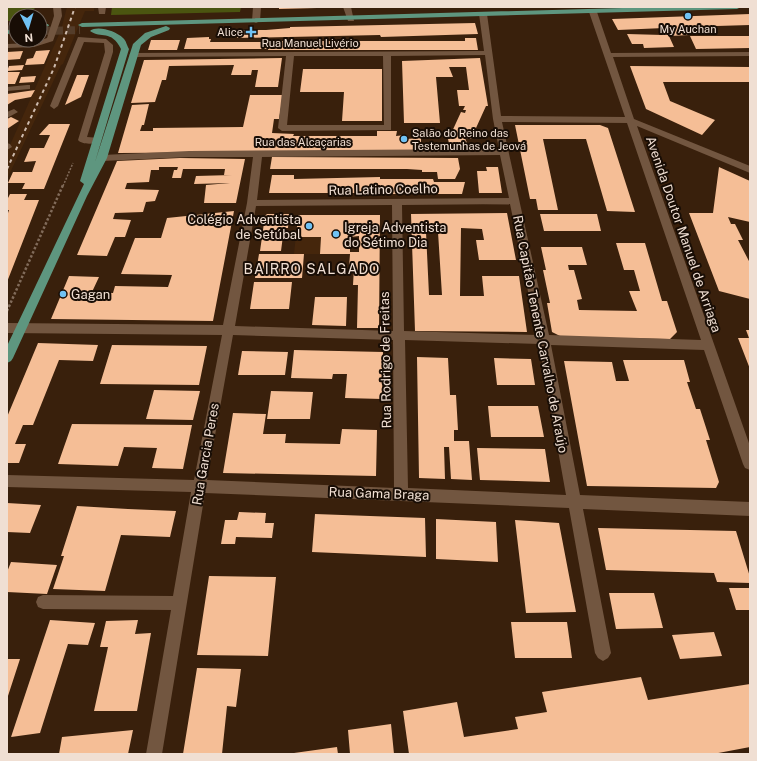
<svg xmlns="http://www.w3.org/2000/svg" width="757" height="761" font-family="'Public Sans',sans-serif">
<style>
.built{fill:#45260c}
.green{fill:#4b5510}
.building{fill:#f5be96;fill-rule:evenodd}
.lines{fill:none;stroke-linecap:round;stroke-linejoin:round}
.major-tunnel{stroke:#543d2a;stroke-width:8;stroke-dasharray:8 4;stroke-linecap:butt}
.path-far1{stroke:#816b5a;stroke-width:1.5;stroke-dasharray:2 1.5;stroke-linecap:butt}
.path{stroke:#816b5a;stroke-width:2.5;stroke-dasharray:2.5 2;stroke-linecap:butt}
.minor{fill:#725640;fill-rule:evenodd}
.major{fill:#5e967f;fill-rule:evenodd}
.rail{stroke:#cebbae;stroke-width:2;stroke-dasharray:3.5 3.5;stroke-linecap:butt}
.poi-dot{fill:#70c2f4;stroke:#180d05;stroke-width:1.5}
.labels{text-anchor:middle;stroke-width:4;stroke-linejoin:round;paint-order:stroke}
.far-poi-label{font-size:11px;fill:#f0dfd3;stroke:#180d05}
.far-street-label{font-size:11px;fill:#f0dfd3;stroke:#180d05}
.street-label{font-size:13px;fill:#f0dfd3;stroke:#180d05}
.poi-label{font-size:13px;fill:#f0dfd3;stroke:#180d05;text-anchor:start}
.neighbourhood-label{font-size:14px;letter-spacing:1px;fill:#f0dfd3;stroke:#180d05}
</style>
<rect width="100%" height="100%" fill="#39200c"/>
<path class="built" d="M67,7H94V11H85L63,64L61,65L7,179V152L61,30Z
M298,215H322L320,254H294Z"/>
<path class="green" d="M7,7H35V8L27,16H16V21H7Z
M112,7H241L240,12L111,15Z"/>
<path class="building" d="M279,7H317V8L279,9Z
M750,14V25L683,27L689,35L669,36L674,47L644,48L643,44H632L627,34L663,35L662,31H666L664,28L618,30L612,19Z
M475,23L478,34L381,37L380,35L237,38L238,30H266L290,28V27Z
M690,36H750V48L696,49Z
M209,37V39H211L210,42H268L267,49H184L187,38Z
M465,38H476L478,50H268L270,41H465Z
M151,40H180L177,50H148Z
M50,50L44,64L25,65L27,59L33,58L36,51Z
M23,51L20,59L7,60V52Z
M282,58L278,87H255L258,70H252L251,75H231L234,65L169,66L166,80H162L155,102L131,103L144,60Z
M480,58L488,106H486L471,139L465,138L467,143L463,144L465,150L451,152L448,139L453,138V136H450L461,112L465,113L466,110H463L465,106H459L457,90H469L466,67H449L453,77H436L440,123H404L402,61Z
M24,65L22,70L7,71L9,66Z
M630,66L750,67V82H663L670,101L715,120L702,135L646,109Z
M303,69H382V121H342L344,92H300Z
M7,72H20L15,84H7Z
M77,75H89L81,97L65,105Z
M36,76L34,82L19,83L21,77Z
M35,90L31,97L15,100L7,105V94Z
M250,95H283L279,119H274L272,133L294,134L293,136H377V131H397L396,136L406,135V139L421,138V151L118,153L132,105L149,104L144,125H142L140,131H153V128L243,127Z
M11,117L19,121L7,129V119Z
M49,124H70L44,189H22L25,183H8L13,172H32L36,161L24,162L30,148H44L50,135H39Z
M515,125H600L608,128L635,212L607,211L586,139H543L558,210H538L536,199H530Z
M272,157L458,158L460,169L455,179H438L437,172H422V170L407,169H270Z
M180,158L245,159L236,203H204L206,185L230,183L194,184L196,176L232,175H224L225,169H183L181,178H172L174,170H177L178,167H159V170H151L149,182L127,183L125,189L159,190L155,201L146,202L143,212L115,213L113,219L131,220L125,237H115L107,256L77,255L117,161Z
M486,167H498L502,193H479L477,171H487Z
M719,167L750,181V222L728,217L731,224H735L743,240H738L750,263V299L719,291L689,213H713Z
M272,175H294V179L380,177V179H433L434,182H465L462,194H380V185H371V193H269Z
M10,194H27L24,200H39L7,282V216L9,210H7V200Z
M234,211L213,321L51,319L69,276L99,277L92,292L113,293L115,286L168,287L172,275L121,274L135,238H161L167,218Z
M507,213L516,260H479L476,240H484L482,229L461,228L460,296H484L482,276H519L527,332L415,331L411,214ZM426,232H438L442,295H429Z
M267,214H289L288,228H284L281,251H260L265,216Z
M540,214H597L601,231H544Z
M298,215H380L379,328H357L358,285H353L354,268H349L350,254H320L321,237H296ZM359,236V252H350V237Z
M616,243H645L662,301H667L677,332L670,339L562,337L552,332L547,303H550L543,270H546L541,247H582L587,265H568L569,270H574L582,299L577,300L579,310L637,311L629,291H640L634,270H624Z
M259,254H304L302,278H255Z
M254,282H292L289,309H250Z
M315,297H347L346,326L312,325Z
M746,330H750V369L738,338H749Z
M38,343L98,345L93,361L59,360L33,425H23L15,444H26L19,463H7V417Z
M112,345L207,346L199,385L100,384Z
M294,350L383,352L382,399L345,398L347,374H333L332,379L291,378Z
M242,351L288,352L285,375H238Z
M417,357L448,358L450,395H456L458,430H454V441H469L472,480L451,479L449,447H444L445,479L419,478Z
M494,358L531,359L535,385H497Z
M623,360H684L690,382H687L696,409H700L710,440H706L719,482L716,488L587,486L564,361L612,362L616,381H629Z
M154,390L200,391L193,420L146,419Z
M271,391L313,392L310,419H267Z
M488,406H538L544,437H491Z
M233,413L266,414L263,434H286L285,443L340,444L342,429L377,430L376,476L223,473Z
M72,424L192,425L183,469L152,468L157,448L124,447L118,466L58,464Z
M477,448L545,449L550,482L480,480Z
M7,503L41,505L30,533L7,532Z
M77,506L128,509L176,511L170,537L121,535L105,591L53,589L64,556H61Z
M239,512L266,513L265,523H274L272,538L236,537L235,544H221L225,520H237Z
M315,514L425,518L426,557L312,552Z
M436,519L496,522L498,562L436,559Z
M515,520L559,523L576,612L526,613Z
M598,528L736,531L750,577V583L717,582L714,573L606,570Z
M11,562L57,565L47,594L7,592V572Z
M209,576L276,577L268,656L197,655Z
M729,588H750V610H736Z
M609,593H654L663,628L616,629Z
M50,620L95,623L88,645L68,644L40,733L11,737Z
M138,620L135,634L151,633L137,711H94L108,647H100L106,621Z
M511,622H567L572,658H515Z
M714,632L722,656L680,659L672,635Z
M7,659H20L7,699Z
M197,668L241,669L236,707L227,706L222,754H183Z
M641,677L648,700L750,684V747L713,754H409L403,711L457,702L464,737L518,729L515,717L547,712L542,692Z
M391,724L394,754H350L348,730Z
M133,730L128,754H59L62,737Z
M337,747L338,754H295L294,753Z"/>
<g class="lines">
<path class="major-tunnel" d="M43,31L80,30"/>
<path class="path-far1" d="M63,186L73,163"/>
<path class="path" d="M7,311L63,185"/>
<path class="minor" d="M53,7H61L62,16L53,41L34,47L7,48V44L33,43L47,38L54,16Z
M98,7H106L105,14H99Z
M253,7H261L260,21L256,23L252,21Z
M343,7H351L354,21H348Z
M590,10L597,12L611,53L750,52V56L613,57L634,119L750,166V173L637,126L750,446V470L745,468L743,464L704,350L551,345L580,495L750,502V516L583,509L611,653L608,658L603,661L598,658L595,653L569,508L205,493L162,754H146L171,610L43,609L38,607L36,602L38,597L43,595L173,596L191,492L7,487V475L194,480L222,335L7,333V323L223,325L247,203L253,157H189L102,161L97,158L102,155L189,151L499,149L493,119L485,55L391,56V130L282,131L278,128L286,56L133,57L129,55L133,53L484,51L479,14L483,12L487,14L501,116L625,117L589,12ZM294,56H383L384,125H287ZM502,122L627,123L701,340L549,335ZM500,155L509,198L257,200L262,157ZM510,204L537,335L404,331L402,205ZM392,205L393,331L235,326L256,206ZM233,335L393,340L394,488L207,480ZM405,340L539,344L566,495L408,488Z
M78,37L106,39L113,45V52L87,137L100,138V142C94,144 82,145 78,140L105,52L104,43L84,42L58,106L54,109L50,106Z
M27,85H30V89L7,91V87Z
M14,109L18,112L7,118V112Z
M7,143L10,144L12,147L7,150Z"/>
<path class="major" d="M658,7H741L737,9L82,27L78,25L82,23Z
M40,24H48L49,26L40,28Z
M166,26L170,28L169,30L151,37L141,45L107,158L87,196L13,358L11,361L7,363V346L84,184L80,181L121,49C111,29 101,39 90,31C97,25 116,31 123,38C126,40 127,46 129,49L95,162L133,44L145,33Z
M16,29V33L7,34V30Z"/>
<path class="rail" d="M7,169L54,68L75,7"/>
</g>
<g class="poi-dot">
<circle cx="688" cy="16" r="4"/>
<path d="M249 26h4v4h4v4h-4v4h-4v-4h-4v-4h4z"/>
<circle cx="404" cy="139" r="4"/>
<circle cx="309" cy="226" r="4"/>
<circle cx="336" cy="234" r="4"/>
<circle cx="63" cy="294" r="4"/>
</g>
<g class="labels">
<g class="far-poi-label">
<text x="688" y="33">My Auchan</text>
<text x="243" y="36" text-anchor="end">Alice</text>
<text x="412" y="137" text-anchor="start">Salão do Reino das<tspan x="412" dy="13">Testemunhas de Jeová</tspan></text>
</g>
<g class="far-street-label">
<text x="310" y="47">Rua Manuel Livério</text>
<text x="303" y="146">Rua das Alcaçarias</text>
</g>
<g class="street-label">
<text transform="translate(383 189) rotate(-1)" y="5">Rua Latino Coelho</text>
<text transform="translate(684 234) rotate(71)" y="5">Avenida Doutor Manuel de Arriaga</text>
<text transform="translate(541 334) rotate(79)" y="5">Rua Capitão Tenente Carvalho de Araújo</text>
<text transform="translate(385 360) rotate(-91)" y="5">Rua Rodrigo de Freitas</text>
<text transform="translate(205 454) rotate(-80)" y="5">Rua Garcia Peres</text>
<text transform="translate(379 493) rotate(2)" y="5">Rua Gama Braga</text>
</g>
<g class="poi-label">
<text x="301" y="224" text-anchor="end">Colégio Adventista<tspan x="301" dy="15">de Setúbal</tspan></text>
<text x="344" y="232">Igreja Adventista<tspan x="344" dy="15">do Sétimo Dia</tspan></text>
<text x="71" y="299">Gagan</text>
</g>
<g class="neighbourhood-label">
<text x="312" y="274">BAIRRO SALGADO</text>
</g>
</g>
<rect width="757" height="761" fill="none" stroke="#f0dfd3" stroke-width="16"/>
<g transform="translate(28 28) rotate(175)"><circle r="19" fill="#180d05" stroke="#6e6157"/>
<path d="M0-3L7 15L0 10L-7 15Z" fill="#70c2f4"/>
<text y="-6" font-size="11" font-weight="bold" text-anchor="middle" fill="#f0dfd3">N</text>
</g>
</svg>
